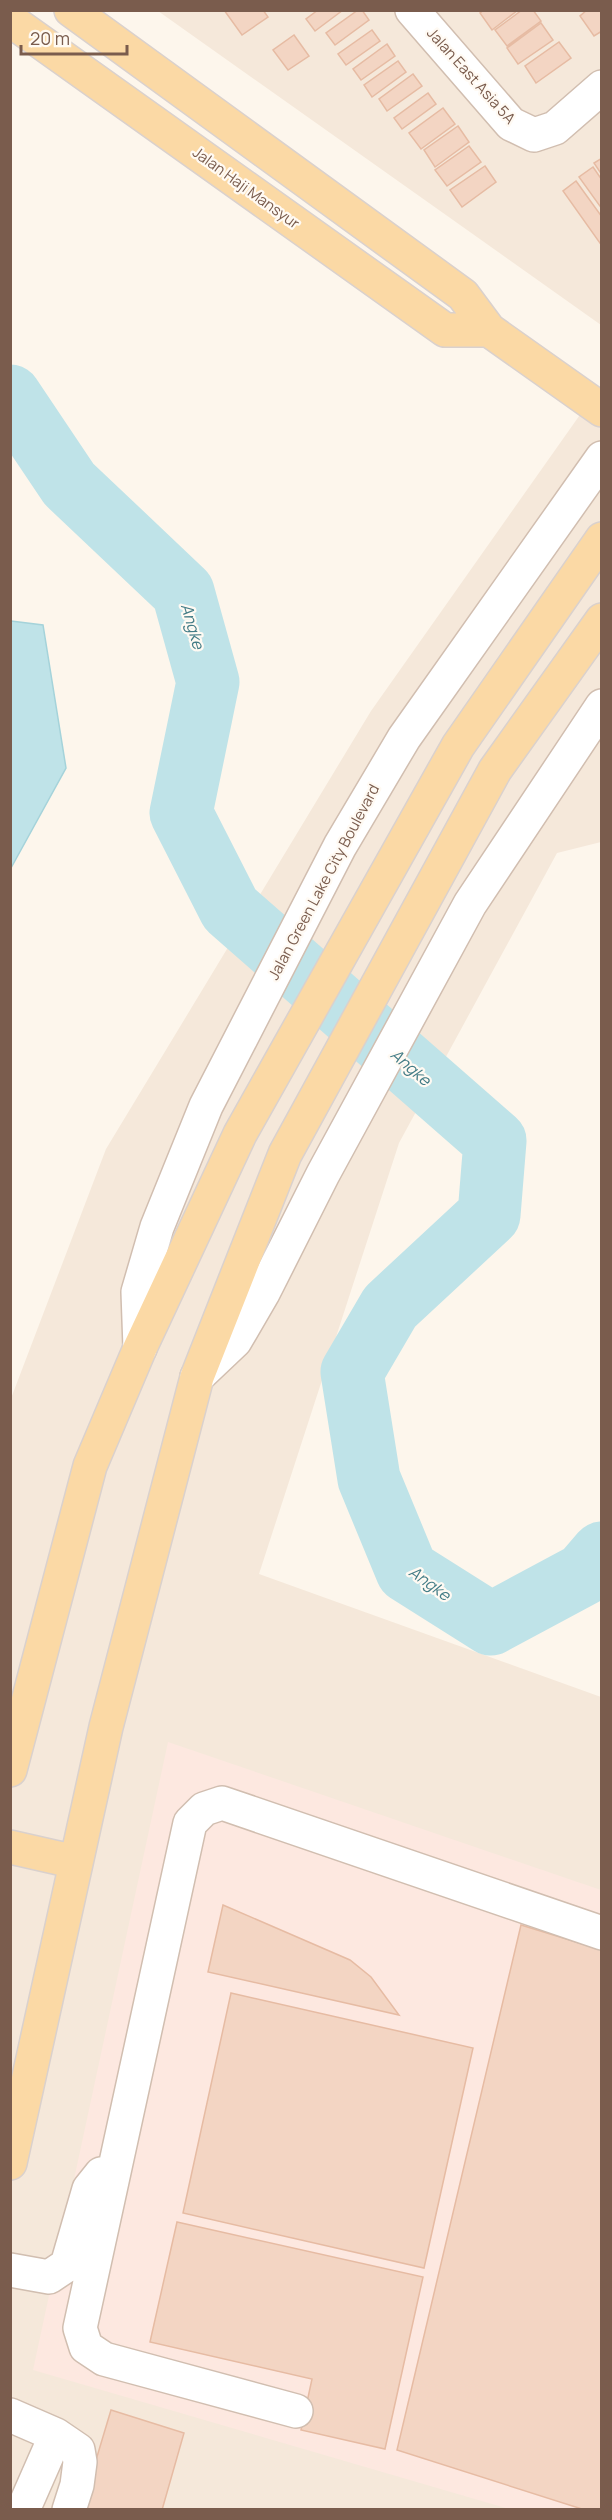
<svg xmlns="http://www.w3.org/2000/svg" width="612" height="2520" font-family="Manrope,sans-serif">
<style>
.residential{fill:#f5e8da}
.commercial{fill:#fde8e0}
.water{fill:#bfe3e8;stroke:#a5d3da;stroke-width:1.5}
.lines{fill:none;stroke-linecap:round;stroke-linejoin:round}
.river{stroke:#bfe3e8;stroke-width:63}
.building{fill:#f3d5c3;stroke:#e6bba3;stroke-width:1.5}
.minor-casing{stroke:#d1beb0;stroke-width:36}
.major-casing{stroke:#dad1cd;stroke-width:36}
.minor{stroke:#fff;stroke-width:33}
.major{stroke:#fbd9a5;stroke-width:33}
.labels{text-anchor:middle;stroke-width:4.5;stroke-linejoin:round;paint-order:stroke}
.street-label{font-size:15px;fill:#7a5c4d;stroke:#fffaf3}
.water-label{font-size:16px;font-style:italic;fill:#437c86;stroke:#fffaf3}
</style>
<rect width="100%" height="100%" fill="#fdf6ec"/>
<path class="residential" d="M158,11H601V325L477,237Z
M601,385V842L557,853L399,1143L259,1574L601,1697V2509H11L10,1401L106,1149L371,711Z"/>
<path class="commercial" d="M168,1742L601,1890V2509H509L33,2370Z"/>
<path class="water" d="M11,621L43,625L66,768L11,868Z"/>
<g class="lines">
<path class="river" d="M10,396L69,484L183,592L208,682L181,813L230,909L495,1141L489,1215L390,1307L352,1372L369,1479L407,1571L491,1624L584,1574L602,1553"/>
</g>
<path class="building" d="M224,10H263L268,17L242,35Z
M318,10H343L315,31L306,19Z
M358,10H362L369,20L335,45L326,33Z
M484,10H518L492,30L480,13Z
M522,10H533L541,21L507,46L495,30Z
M587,10H602V31L594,36L580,16Z
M541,23L553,40L518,64L507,48Z
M372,30L380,41L346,65L338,54Z
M294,35L309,56L288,70L273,50Z
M559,42L571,58L536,83L525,66Z
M387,44L395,56L361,80L353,69Z
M398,61L406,72L372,97L364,85Z
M413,74L422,86L387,111L379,99Z
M428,93L436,104L402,129L394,118Z
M443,108L455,124L421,149L409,133Z
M458,126L469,142L435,167L424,150Z
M469,146L481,162L447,186L435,170Z
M602,158V175L594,163Z
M485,166L496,182L462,207L450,190Z
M593,167L602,180V209L579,177Z
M576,181L602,217V246L563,191Z
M223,1905L350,1960L371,1977L399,2015L208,1972Z
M521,1925L602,1950V2510H585L397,2450Z
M231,1993L473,2048L424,2268L183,2213Z
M177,2222L423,2277L385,2449L301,2430L312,2379L150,2342Z
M111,2410L184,2433L162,2510H81Z"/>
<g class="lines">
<g class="minor-casing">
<path id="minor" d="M412,10L511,124L534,135L555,128L602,87
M140,1348L138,1292L157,1227L206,1106L340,846L404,738L602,458
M197,1377L235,1341L263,1293L323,1174L470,904L602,706
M10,2270L49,2277L67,2265L89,2189L101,2174
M296,2411L104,2359L86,2347L80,2328L190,1823L204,1809L222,1803L602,1933
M10,2415L56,2435L23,2510
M56,2435L78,2450L80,2462L77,2485L69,2510"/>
</g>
<g class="major-casing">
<path id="major" d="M71,10L463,295L489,330L602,410
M10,20L445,330H489
M10,1770L90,1466L140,1348L240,1134L458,746L602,539
M10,1847L76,1862
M10,2163L106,1727L197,1377L285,1154L495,770L602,620"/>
</g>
<use href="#minor" class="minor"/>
<use href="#major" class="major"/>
</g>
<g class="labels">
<g class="street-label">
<text transform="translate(471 76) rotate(48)" y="5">Jalan East Asia 5A</text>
<text transform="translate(246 188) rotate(36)" y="5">Jalan Haji Mansyur</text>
<text transform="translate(324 882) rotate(-62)" y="5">Jalan Green Lake City Boulevard</text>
</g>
<g class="water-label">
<text transform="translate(193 626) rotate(74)" y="6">Angke</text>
<text transform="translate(411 1067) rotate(41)" y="6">Angke</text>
<text transform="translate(430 1583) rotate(36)" y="6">Angke</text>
</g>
</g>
<rect width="612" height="2520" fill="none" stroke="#7a5c4d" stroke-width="24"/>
<path d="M21 45v9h106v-9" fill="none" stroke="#7a5c4d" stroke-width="3"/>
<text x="30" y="45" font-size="18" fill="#7a5c4d" stroke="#fffaf3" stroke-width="4.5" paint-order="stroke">20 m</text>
</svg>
